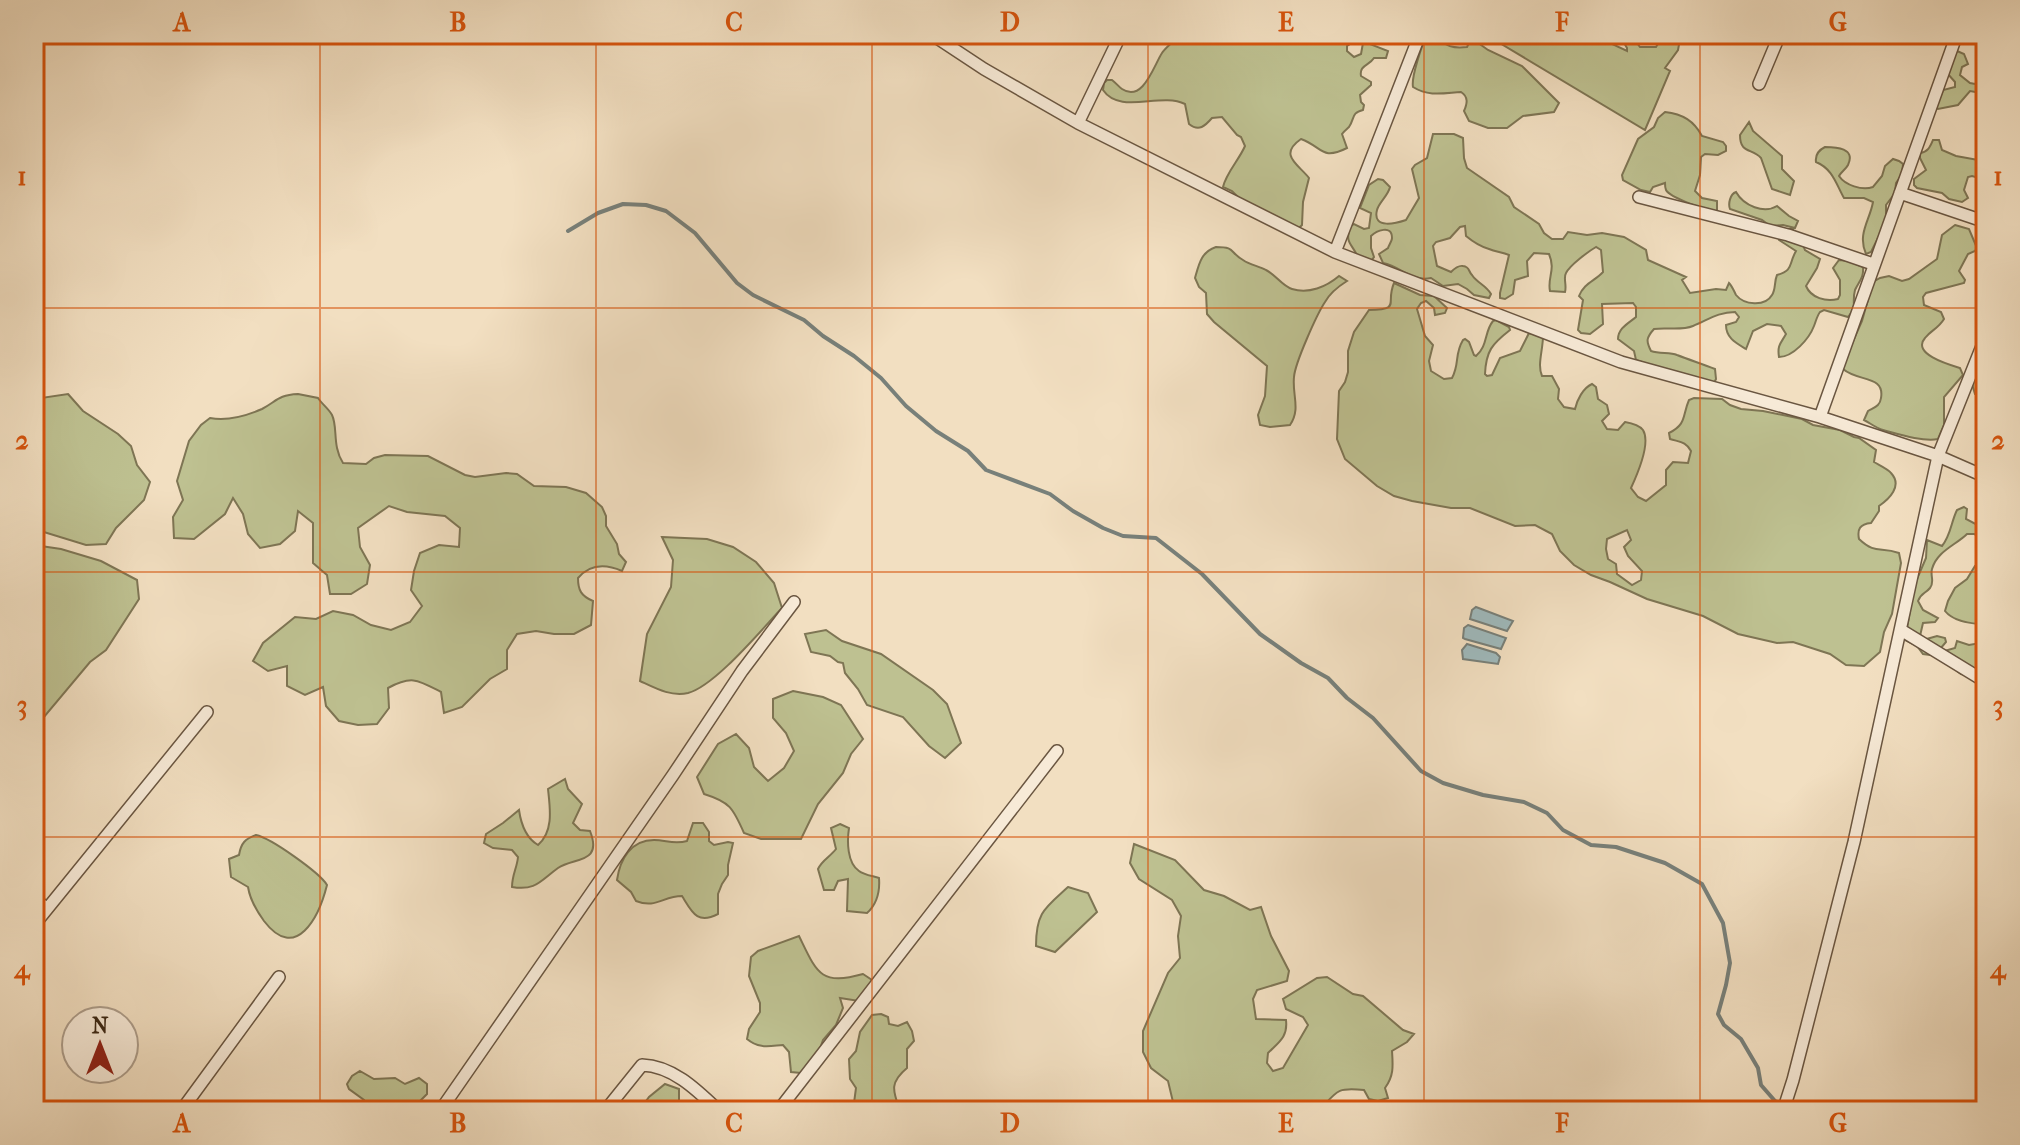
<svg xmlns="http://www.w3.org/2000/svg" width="2020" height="1145" font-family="'IM FELL French Canon',serif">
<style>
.green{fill:#bec191;stroke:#7e7554;stroke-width:2;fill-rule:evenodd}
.water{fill:#9fbabd;stroke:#78807a;stroke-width:2}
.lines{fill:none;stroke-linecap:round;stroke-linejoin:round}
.stream{stroke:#78807a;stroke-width:4}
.minor-casing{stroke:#6a5641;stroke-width:14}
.minor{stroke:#f7ead7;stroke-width:11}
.grid{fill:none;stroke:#d7540d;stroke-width:2;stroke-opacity:0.55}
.neatline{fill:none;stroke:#d7540d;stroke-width:3}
.grid-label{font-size:26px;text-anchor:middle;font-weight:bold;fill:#d7540d}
</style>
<rect width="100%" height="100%" fill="#f2dfc1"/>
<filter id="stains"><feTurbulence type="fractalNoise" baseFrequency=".0025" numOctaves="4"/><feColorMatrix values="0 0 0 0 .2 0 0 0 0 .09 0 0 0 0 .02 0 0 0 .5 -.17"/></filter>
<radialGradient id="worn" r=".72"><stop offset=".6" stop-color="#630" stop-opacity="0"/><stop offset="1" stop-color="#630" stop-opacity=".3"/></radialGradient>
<path class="green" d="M1179,34H1356L1353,42L1347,46V51L1354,57L1361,54L1363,43L1365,42L1388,51L1386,58H1374C1369,66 1359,65 1361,76L1371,82V85L1360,95L1361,102L1364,105L1363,110C1351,113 1355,118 1349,127C1347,129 1344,131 1342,134L1347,148C1321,161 1323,147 1301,139C1278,155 1298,164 1309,178L1303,202L1302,225L1299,228L1264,213L1254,205H1238V197L1232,191L1223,187C1226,173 1239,160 1245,146L1241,137L1237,135L1222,117L1212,118C1205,126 1199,132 1189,124L1185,104C1160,92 1120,115 1103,90L1104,83L1107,80H1112C1116,83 1119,87 1122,89C1143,103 1154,65 1162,53C1167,46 1175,41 1179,34Z
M1427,34H1445L1443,42C1449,48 1459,48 1467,47L1469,43L1474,40L1488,50L1522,66L1559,103L1554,112L1523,116L1507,128H1488L1469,121L1464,111C1467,104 1469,97 1461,92C1444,93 1429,97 1413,87C1411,77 1422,45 1427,34Z
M1503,34H1591L1627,51V48L1619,34H1634V39L1640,47H1656L1662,37L1681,34L1678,50L1665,68L1670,71L1645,130L1498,42Z
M1957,51L1964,54L1968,64L1962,67L1960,75L1970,83L1975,84L1978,81L1982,72L1978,64L1979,59L1986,60V97L1981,93L1970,91L1958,105L1938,109L1936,107L1943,90L1955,87V82L1947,73L1953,54Z
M1665,112C1683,114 1694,121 1702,136L1723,142L1726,146V151L1718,155L1705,154L1701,157L1700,175L1695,191L1702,198L1717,201V213C1707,210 1670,198 1666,190C1665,188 1665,185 1665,183L1653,187L1650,192L1641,190L1623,180L1622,175L1638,139L1654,127L1658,118Z
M1749,122L1753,131L1782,156V169L1794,181L1790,195L1772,189L1761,158C1752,148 1740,154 1740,135Z
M1433,134H1454L1463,138L1464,158L1467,168L1509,197L1514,207L1539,224L1544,233L1552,239H1563L1568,232L1587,235L1602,233L1624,237L1646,250L1648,260L1686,277L1682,280L1690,293L1716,289L1726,290L1729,283C1732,286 1734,291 1736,295C1744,305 1765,307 1772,295C1776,289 1774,282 1777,275C1794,270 1788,265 1796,251L1779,240L1778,235L1787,229H1792L1799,235L1805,250L1820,259L1817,268L1806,286C1811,298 1826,302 1838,299L1840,295V280L1833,268L1839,260L1849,261L1863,267C1864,278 1859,281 1855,290C1853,297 1854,303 1854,309L1848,317L1824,310L1820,312C1817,316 1816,321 1814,326C1809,339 1793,357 1779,357C1777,345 1781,343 1786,334L1781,326L1767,324L1753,331L1746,349C1736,343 1726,338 1726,325L1736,322L1739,317L1735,312C1718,312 1708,320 1693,326C1681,331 1667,327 1654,329C1646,338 1646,341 1651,351C1660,354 1670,352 1677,355C1690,360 1702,364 1715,369L1716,379L1714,383L1689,379L1636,360L1634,351L1618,339C1618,328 1629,323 1636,317V307L1633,303L1602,304L1603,324L1590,334L1581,333L1578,330L1583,300L1579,296C1584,283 1595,281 1603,272L1601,250L1596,247C1589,251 1570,265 1566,273C1563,278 1567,285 1565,292L1550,291C1547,278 1556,270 1549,254L1534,253L1527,261L1528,276L1515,280L1513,294L1505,299L1500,298V293L1509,255C1502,252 1496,252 1489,249C1482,247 1472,241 1466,236L1465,226L1460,227L1450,238L1436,242L1433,246L1437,266L1451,272C1454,269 1458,265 1463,266C1470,267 1468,271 1472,275C1477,283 1486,285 1491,294L1489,298L1474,295L1467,289L1458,284L1443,286L1431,278C1411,282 1402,267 1383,263L1379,254L1388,248C1389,245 1392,241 1392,238C1392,224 1376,231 1371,236V248L1374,257L1371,261L1358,257C1351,242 1345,244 1350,226L1354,224L1364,229L1369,228L1371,213L1360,208L1369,185L1378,179L1383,180L1390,187C1388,196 1379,202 1377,210C1372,230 1397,223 1406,220L1419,198L1412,169L1415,165L1427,158Z
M1933,140H1939L1942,150L1956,156L1978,160L1986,155V180L1972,176L1968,177L1964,190L1968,198L1962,202L1949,199L1942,193L1917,188L1914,185V179L1926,170L1920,158V153C1928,152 1930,147 1933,140Z
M1825,147C1836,147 1856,148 1848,165C1846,169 1841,172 1839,176C1845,185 1862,191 1873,187L1882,176L1885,166L1893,159L1899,161L1903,164L1902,174L1896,183L1895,193L1886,205V220L1880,234L1871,252L1866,254C1857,234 1870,220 1873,202L1864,198H1844C1836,184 1833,169 1816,162C1815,155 1819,150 1825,147Z
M1736,192C1744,206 1764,214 1777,206L1789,216L1798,221L1795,228L1783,225L1770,226L1762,220L1730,209C1728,204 1730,194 1736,192Z
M1955,225L1969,229L1977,248L1975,251L1968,254L1959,271L1965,280L1964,283L1926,293L1923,297L1924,305L1941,312L1944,319C1938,329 1931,330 1925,338C1911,354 1950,365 1960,368L1963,375L1944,397V425L1938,439C1923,442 1898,434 1883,430C1876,428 1870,423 1864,420L1868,411C1875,407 1880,406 1881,398C1885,375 1858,382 1843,369V364L1862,321L1873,282L1880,278L1889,276L1902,281L1909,279L1937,259L1942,235Z
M1216,247C1236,247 1229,252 1243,260C1250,265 1259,266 1266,270C1275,274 1282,286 1292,289C1309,294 1326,287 1339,276L1347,281C1339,286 1330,293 1325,302C1317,314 1295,363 1294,377C1292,395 1301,409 1290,425L1270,427L1260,425L1258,415L1265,396L1267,366L1214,322L1207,314L1206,293L1199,287L1195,278C1199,264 1201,252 1216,247Z
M1394,283L1420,295L1434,296L1447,308L1445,313L1435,315L1434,308L1426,301L1421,303L1417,309L1425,336L1433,345L1429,361L1431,371L1444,379L1452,378C1460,363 1454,355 1463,340L1465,339L1469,342L1474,355L1476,356C1488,346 1484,332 1493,321L1496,320L1509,327L1510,330C1492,344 1486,351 1485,374L1487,376L1492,375L1500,358L1520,351L1529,333L1543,336C1543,350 1537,365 1542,376H1552L1559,389L1558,399L1564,407L1575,409C1577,400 1583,388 1592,384L1596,387L1598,399L1607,405L1609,414L1602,421L1607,429L1618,430L1625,422C1631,423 1639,425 1643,430C1651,443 1637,475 1631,488L1638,497L1646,501L1666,485V470L1673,462L1688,463L1691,451C1686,441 1679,442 1670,439L1669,433C1687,424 1682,416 1689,400L1694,398L1722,399L1730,405L1741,409L1763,411L1802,419L1813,425L1840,430L1854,437L1859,438L1876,450L1874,462C1879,465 1888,469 1891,473C1903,486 1889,499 1879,506V511L1871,523C1860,524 1857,529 1859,539C1876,555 1880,546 1899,553L1901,563L1892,614L1884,632L1880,652L1864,666L1846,665L1830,654L1793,642L1777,643L1738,634L1703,616L1647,599L1610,582L1591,575L1574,565L1560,551L1552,534L1535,525L1515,526L1470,508H1451L1412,501L1394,496L1377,486L1345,459L1337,439L1339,391L1345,382L1348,372V351L1354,332L1369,310C1402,309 1385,304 1394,283ZM1627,530L1631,540L1624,547L1628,556L1642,571L1641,580L1632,585L1617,574L1616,564L1608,559L1606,549L1607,539Z
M1984,369L1986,370V399L1975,394L1972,384L1976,375Z
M68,394L83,411L118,434L131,446L137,465L150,482L144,500L116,528L106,544L86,545L34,529V399Z
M298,394L318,398C322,404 329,409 332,415C338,427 332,446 343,463L366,464L374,458L385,455L428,456L465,475L475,477L506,473L517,474L534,486L566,487L586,493L602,507L606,516V526L617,544L619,554L626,562L622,571C606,564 590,564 578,578C578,590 581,596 593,601L591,625L574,634H554L536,631L517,634L507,650V669L490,679L462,707L444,713L441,692C418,680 412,675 388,688L389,708L377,724L358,725L339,721L326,706L323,687L305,695L287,686V666L268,671L253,661L263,643L295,617L316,619L333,611L353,615L371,625L391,630L410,622L422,606L411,590L414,571L420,553L439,545L459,547L460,528L445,516L407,512L389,506L358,528L360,547L370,565L367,584L351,594H330L327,575L313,563V523L298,511L295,531L280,544L260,548L248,534L243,514L233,498L225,514L194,539L174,538L173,517L183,500L177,481L189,441L201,425L210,418C227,421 246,416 262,409C277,401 278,395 298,394Z
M1964,507L1967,509L1966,519L1985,529L1986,534L1982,537L1974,534H1967C1956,545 1937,551 1932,569C1930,576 1935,582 1930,588C1925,594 1921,593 1918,601L1923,610L1938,618L1935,622L1923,623L1920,636L1923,640L1937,636L1945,638L1946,642L1940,649L1941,652L1955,648L1957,641L1969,645L1980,643L1986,653V678L1961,674L1957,671L1950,663L1938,656L1923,654L1917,646L1905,640L1914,586L1926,558L1927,540L1942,546C1951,535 1951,522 1957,510Z
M662,537L707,539L733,547L756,562L774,583L782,608C762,629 715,686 688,693C671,697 655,688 640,681L647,634L671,587L673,560Z
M34,545L61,549L101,561L137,580L139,599L106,650L90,662L38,724L34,732Z
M1986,557V615L1979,624C1968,623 1953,621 1945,611L1948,601L1955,588L1967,579L1975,566Z
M826,630L842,641L881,654L933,690L947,704L961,743L945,758L929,746L903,717L867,705L858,689L845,673L843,663L838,662L830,656L811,652L805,634Z
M793,691L823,697L841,705L863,739L851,754L843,773L818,804L801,839H761L744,833C733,808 730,802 704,794L697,777L718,744L736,734L749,748L754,767L768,781L784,768L794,751L786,733L773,718V699Z
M565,779L568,789L582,804L573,823L580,830L590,831C603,864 574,857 558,868C540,881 536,891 512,887C512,875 517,868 518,857L512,850L493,848L484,843L486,834L503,823L519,810C521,824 526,838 538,845C554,831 550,808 548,789Z
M693,823H703L709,832V841L714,845L728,842L733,843L728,865V875L722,884L718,894V914C697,925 692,912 682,896C663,896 656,909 636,901L631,892L617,880C620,859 631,840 654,840C666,840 674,845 687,841Z
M840,824L849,828C847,841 847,863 859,871C864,875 873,876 879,878C880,891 877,904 867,913L847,911L848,879L838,881L834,890H824L818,869C822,860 830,857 836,849L831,828Z
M256,835C271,838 320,873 327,885C319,917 296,963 264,921C256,910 250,900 248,887L231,877L229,859L239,855C241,843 245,839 256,835Z
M1134,844L1175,860L1204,890L1224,896L1250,910L1261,907L1271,936L1289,971L1287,981L1257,990L1253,999L1256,1019L1286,1020C1288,1037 1279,1042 1268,1053L1267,1063L1273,1071L1283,1068L1308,1025L1303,1017L1286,1009L1283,999L1317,978L1327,977L1353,994L1363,996L1403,1030L1414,1034L1407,1042L1392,1051C1393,1066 1394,1076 1385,1088L1388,1098L1378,1101L1369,1099L1364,1090C1336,1087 1337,1091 1319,1111H1178L1173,1102L1168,1081L1151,1068L1143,1052V1031L1168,973L1180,958L1178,936L1181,916L1172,900L1139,879L1130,863Z
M1068,887L1088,893L1097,912L1055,952L1036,946C1036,912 1045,908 1068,887Z
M799,936C817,973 820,986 863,974L872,980V991L859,1001L840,998L843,1008L836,1025L823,1040L816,1060L801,1073L791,1072L789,1052L783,1045C769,1046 759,1049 747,1039L749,1029L760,1012V1003L749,976L751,957L758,951Z
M881,1014L888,1017L889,1024L898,1026L907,1022L912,1031L914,1041L907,1049V1068C889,1083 893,1091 900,1111H848L854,1103L856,1088L850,1079L849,1059L856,1051L860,1032L872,1015Z
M360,1071L374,1079L395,1078L405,1084L419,1078L427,1084V1094L416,1105L415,1111H361L364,1100L349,1089L347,1084L352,1076Z
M665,1084L679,1089V1108L682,1111H639L649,1097Z"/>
<path class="water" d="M1476,607L1513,621L1507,631L1470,619L1472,610Z
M1468,625L1506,638L1501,649L1465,639L1463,638L1464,628Z
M1467,644L1496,653L1500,657L1498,664L1463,659L1462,650Z"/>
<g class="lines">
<path class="stream" d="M568,231L598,213L623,204L646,205L666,211L695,233L737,283L753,295L804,320L823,336L854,356L881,378L906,406L936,431L968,451L986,470L1050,494L1073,511L1103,528L1123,536L1156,538L1202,574L1260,634L1301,663L1328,678L1347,698L1373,718L1421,771L1443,783L1483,795L1524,802L1547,813L1563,830L1591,845L1616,847L1665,863L1702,884L1723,923L1730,963L1726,985L1718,1014L1724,1025L1741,1039L1758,1068L1761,1085L1775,1101L1797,1111"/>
<g class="minor-casing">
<path id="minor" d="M931,34L984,69L1078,123L1335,252L1621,362L1820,417L1938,456L1986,477
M1759,84L1780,34
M1078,123L1121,34
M1900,193L1986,222
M1639,197L1788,235L1873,264
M1335,252L1420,34
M1820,417L1957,34
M1901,630L1986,682
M34,898L47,909
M34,925L207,712
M181,1111L279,977
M440,1111L673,775L742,671L794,602
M605,1111L642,1065C673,1066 697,1090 719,1111
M778,1111L1057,751
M1783,1111L1793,1080L1854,842L1938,456L1986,336"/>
</g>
<use href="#minor" class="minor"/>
</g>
<path class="grid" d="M320,34V1111M596,34V1111M872,34V1111M1148,34V1111M1424,34V1111M1700,34V1111M34,308H1986M34,572H1986M34,837H1986"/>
<rect width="2020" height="1145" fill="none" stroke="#f2dfc1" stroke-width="88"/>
<g transform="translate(100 1045)"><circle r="38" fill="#f7ead7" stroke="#ad9d8a" stroke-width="2"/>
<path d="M0-6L14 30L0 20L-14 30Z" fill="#8f2418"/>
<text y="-12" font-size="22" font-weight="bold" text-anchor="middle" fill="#3d2916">N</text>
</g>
<rect x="44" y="44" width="1932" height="1057" class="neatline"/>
<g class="grid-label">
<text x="182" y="31">A</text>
<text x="458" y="31">B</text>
<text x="734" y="31">C</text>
<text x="1010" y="31">D</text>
<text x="1286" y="31">E</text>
<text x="1562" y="31">F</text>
<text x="1838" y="31">G</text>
<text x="22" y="185">1</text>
<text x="1998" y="185">1</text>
<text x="22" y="449">2</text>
<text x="1998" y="449">2</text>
<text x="22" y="714">3</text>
<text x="1998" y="714">3</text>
<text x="22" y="978">4</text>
<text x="1998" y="978">4</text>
<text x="182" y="1132">A</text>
<text x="458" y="1132">B</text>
<text x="734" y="1132">C</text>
<text x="1010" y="1132">D</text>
<text x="1286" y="1132">E</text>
<text x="1562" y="1132">F</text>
<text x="1838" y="1132">G</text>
</g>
<rect width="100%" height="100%" filter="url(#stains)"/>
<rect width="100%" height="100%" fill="url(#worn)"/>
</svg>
